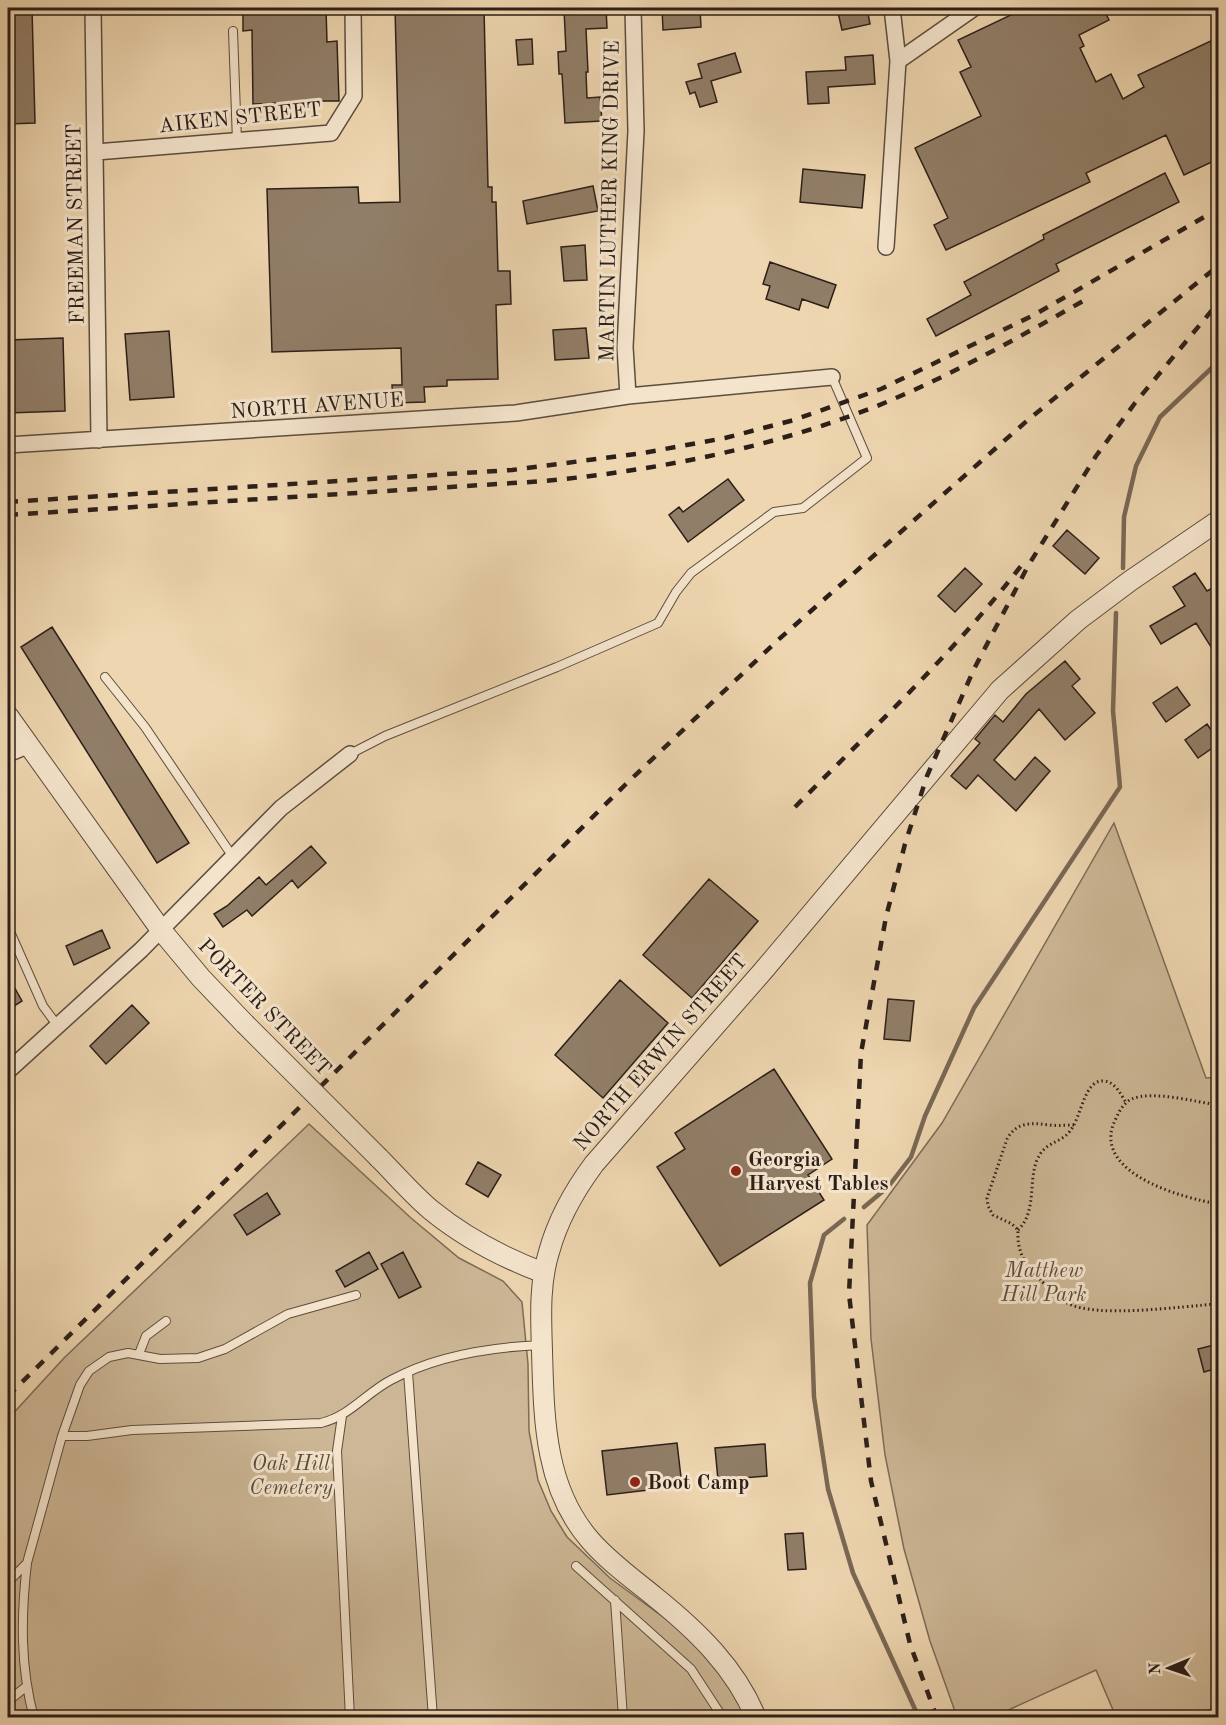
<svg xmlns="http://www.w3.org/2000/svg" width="1226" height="1725" font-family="'Old Standard TT',serif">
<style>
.green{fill:#cdb796;stroke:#7c6b58;stroke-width:1.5}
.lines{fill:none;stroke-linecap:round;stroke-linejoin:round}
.stream{stroke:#796855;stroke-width:4.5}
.building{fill:#917e68;stroke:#2c1f19;stroke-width:1.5}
.service-casing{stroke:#5c4d3f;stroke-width:10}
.minor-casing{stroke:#5c4d3f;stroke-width:18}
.tertiary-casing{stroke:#5c4d3f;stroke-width:22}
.path{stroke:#2c1f19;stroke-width:3;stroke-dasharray:1.5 3;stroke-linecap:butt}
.service{stroke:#f4e4cc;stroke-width:8}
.minor{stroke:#f4e4cc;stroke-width:15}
.tertiary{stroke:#f4e4cc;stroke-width:20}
.rail{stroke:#2c1f19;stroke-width:4.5;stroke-dasharray:10 10;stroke-linecap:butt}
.tertiary-bridge-casing{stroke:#5c4d3f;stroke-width:22;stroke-linecap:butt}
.tertiary-bridge{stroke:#f4e4cc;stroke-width:20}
.poi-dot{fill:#8f2418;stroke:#f4e4cc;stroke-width:2}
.labels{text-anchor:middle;stroke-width:6;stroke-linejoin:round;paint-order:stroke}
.street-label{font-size:21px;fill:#2c1f19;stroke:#f4e4cc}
.poi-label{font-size:21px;font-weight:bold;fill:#2c1f19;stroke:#f4e4cc;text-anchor:start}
.park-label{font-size:21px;font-style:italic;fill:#5c4d3e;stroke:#f4e4cc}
</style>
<rect width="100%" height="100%" fill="#eed6b0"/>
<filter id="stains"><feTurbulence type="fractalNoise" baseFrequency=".00333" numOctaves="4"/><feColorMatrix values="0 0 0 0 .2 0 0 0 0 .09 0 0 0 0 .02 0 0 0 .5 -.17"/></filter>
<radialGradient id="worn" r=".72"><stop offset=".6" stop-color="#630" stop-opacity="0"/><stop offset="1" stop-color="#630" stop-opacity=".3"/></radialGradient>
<path class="green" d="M1114,823L1206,1078L1218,1077V1706L1192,1717H1116L1096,1670L993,1717H957L930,1641L904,1549L885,1455L871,1339L867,1225L942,1123Z
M309,1124L411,1218L459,1258L503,1281L522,1302L528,1364L529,1431L538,1480L551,1511L567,1537L610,1578L685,1633L715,1665L739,1702L745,1717H8V1419L64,1358Z"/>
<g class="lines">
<path class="stream" d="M1123,568L1124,517L1136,466L1160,417L1218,362
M864,1207L888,1187L911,1157L925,1116L974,1008L1120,787L1113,711L1116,613
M844,1219L824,1235L810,1283L814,1397L828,1489L853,1573L919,1718"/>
</g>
<path class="building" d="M8,8H32L35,123L8,124Z
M251,8H326L327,42L337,41L339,101H298V111L282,112L281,103L253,104L252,30L243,31V14H252Z
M395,8H484L488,187H492V202H496L498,271H510L511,304L496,305L498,379L447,380V386L424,387L425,402L393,403L392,385H402L401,348L272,352L267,189L358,187L359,203L400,202Z
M606,8L607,28L586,29L588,72H586L587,98L600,97L602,121L565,123L562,74H559L558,52L566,51L564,9Z
M662,8H700L701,27L663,30Z
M837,8H867L870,24L842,30Z
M1008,8H1103L1109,20L1079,35L1084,46L1080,48L1096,82L1111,74L1123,99L1144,87L1138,75L1215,39L1218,47V159L1184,175L1166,135L1086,173L1090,182L946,250L934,225L948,218L915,148L981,116L960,72L971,67L958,40L1011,15Z
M532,39L533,64L518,65L516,40Z
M735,53L741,72L711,81L717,102L700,107L695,92L690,94L686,82L702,78L698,64Z
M873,55L875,84L828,87L829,103L808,104L806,72L846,70L845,57Z
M803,169L865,175L862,208L800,202Z
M1165,173L1179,202L1056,264L1059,271L936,336L927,319L971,295L964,282L1044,239L1043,235Z
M593,186L598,211L527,224L523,201Z
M585,245L587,280L564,281L561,247Z
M770,262L836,285L828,308L802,299L799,310L766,299L770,286L763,284Z
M586,328L589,358L555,360L553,330Z
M169,331L174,397L130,400L125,334Z
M63,338L65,411L8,413V340Z
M728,479L744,500L688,542L669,515L679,507L683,512Z
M1067,530L1099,558L1085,574L1053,546Z
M965,568L982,584L955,612L938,596Z
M1195,573L1207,591L1218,585V658L1196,623L1161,644L1150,626L1185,606L1173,587Z
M52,627L189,843L157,863L21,647Z
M1065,661L1080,679L1072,686L1095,713L1065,740L1039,709L994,760L1015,780L1035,757L1050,771L1016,811L978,775L966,789L951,776L980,743L975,739L995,715L1003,722L1026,694Z
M1177,687L1190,705L1166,722L1153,703Z
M1207,724L1218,740V744L1198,758L1185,740Z
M311,846L326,863L298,888L292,880L252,916L247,910L223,927L214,914L227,906L259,877L266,885Z
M709,879L758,921L692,998L643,955Z
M102,930L110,948L74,965L66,946Z
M8,976L22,1001L8,1010Z
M620,980L668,1023L603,1098L555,1055Z
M888,999L914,1001L910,1041L884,1039Z
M132,1005L149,1023L106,1064L90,1046Z
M774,1069L832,1159L808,1175L824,1200L720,1266L657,1167L685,1149L675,1133Z
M478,1162L501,1175L488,1197L466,1184Z
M267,1193L280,1214L247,1235L234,1215Z
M369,1252L378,1269L345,1287L336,1271Z
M403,1252L421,1287L399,1298L381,1264Z
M1218,1344V1368L1204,1372L1198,1349Z
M677,1443L682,1486L607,1495L602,1451Z
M765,1444L767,1476L718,1480L715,1448Z
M803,1533L806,1569L788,1570L785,1534Z"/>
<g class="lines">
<g class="service-casing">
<path id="service" d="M233,31L237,141
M105,677L145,727L233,857
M350,754L385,736L557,667L658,623L676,592L691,573L774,512L803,508L867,458L832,377
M8,927L43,1006L57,1025
M139,1354L146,1336L166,1321
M408,1372L433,1718
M342,1416L337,1451L350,1718
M62,1436L80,1385L89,1371L109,1357L128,1353L160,1359L198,1358L225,1349L288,1314L356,1295
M27,1563C21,1615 20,1667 34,1718
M576,1566L691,1669L723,1718
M8,1582L27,1563L62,1436H87L132,1430L321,1423C350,1416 366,1393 391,1380C437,1355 490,1347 542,1345
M615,1600L623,1718
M8,1701L27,1686"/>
</g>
<g class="minor-casing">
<path id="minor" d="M93,8L99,440
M898,61L974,8
M96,152L331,133L354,96L353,8
M886,247L898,61L892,8
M628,396L625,347L636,131L633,8
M8,445L516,413L628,396L832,377
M8,754L29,745
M8,1071L141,950L281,808L350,754"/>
</g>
<g class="tertiary-casing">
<path id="tertiary" d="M8,716L161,930L201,978L245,1024
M379,1158C396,1175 412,1194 431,1210C464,1237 504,1258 544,1273
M756,1718C736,1668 696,1630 655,1597C633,1579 609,1562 590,1540C544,1487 544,1418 542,1351C541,1318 539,1284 549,1252C558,1219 574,1191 594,1164L763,971L1000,690L1078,620L1130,581L1218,521"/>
</g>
<path class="path" d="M1218,1105C1196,1102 1152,1090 1132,1099C1122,1103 1117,1116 1113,1125C1096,1175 1184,1198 1218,1204
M1074,1125C1066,1125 1058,1126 1050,1125C1032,1123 1017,1121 1007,1139L987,1198L988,1206L993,1215L1012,1224L1018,1230C1017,1252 1024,1263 1039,1278C1047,1287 1056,1297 1067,1303C1097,1319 1182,1306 1218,1304
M1018,1230C1037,1212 1028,1182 1037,1160C1045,1141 1060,1144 1070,1131C1082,1116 1084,1079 1104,1081C1115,1082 1121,1094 1126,1103"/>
<use href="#service" class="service"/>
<use href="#minor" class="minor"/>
<use href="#tertiary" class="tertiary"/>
<path class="rail" d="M8,502L512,470L643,453L725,438L794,420L881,389L1034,315L1218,209
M8,515L545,481C659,470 770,448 877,406C948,377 1016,339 1083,301
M795,807C873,728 956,651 1024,562
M8,1396L625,785L778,640L1029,419L1218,266
M937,1718L910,1644L871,1481L849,1294L861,1053L886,917L905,844L927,776L974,669L1028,566L1096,456L1135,403L1218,303"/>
<g class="tertiary-bridge-casing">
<path id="tertiary-bridge" d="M245,1024L379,1158"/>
</g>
<use href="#tertiary-bridge" class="tertiary-bridge"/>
</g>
<g class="poi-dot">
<circle cx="736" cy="1171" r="6"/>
<circle cx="635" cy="1482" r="6"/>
</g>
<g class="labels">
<g class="street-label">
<text transform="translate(240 117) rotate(-6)" y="7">AIKEN STREET</text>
<text transform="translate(609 201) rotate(-89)" y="7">MARTIN LUTHER KING DRIVE</text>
<text transform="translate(75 224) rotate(-91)" y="7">FREEMAN STREET</text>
<text transform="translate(317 405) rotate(-4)" y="7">NORTH AVENUE</text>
<text transform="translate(265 1007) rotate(46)" y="7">PORTER STREET</text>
<text transform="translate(660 1052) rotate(-49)" y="7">NORTH ERWIN STREET</text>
</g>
<g class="poi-label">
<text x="748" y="1166">Georgia<tspan x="748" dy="24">Harvest Tables</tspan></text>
<text x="647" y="1489">Boot Camp</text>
</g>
<g class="park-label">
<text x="1044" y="1277">Matthew<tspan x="1044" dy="24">Hill Park</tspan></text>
<text x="291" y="1470">Oak Hill<tspan x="291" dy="24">Cemetery</tspan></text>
</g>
</g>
<rect width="1226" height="1725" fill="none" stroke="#eed6b0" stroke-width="30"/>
<rect x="9" y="9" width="1208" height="1707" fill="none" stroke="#2c1f19" stroke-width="3"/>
<rect x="15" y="15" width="1196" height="1695" fill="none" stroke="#2c1f19" stroke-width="1.5"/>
<g transform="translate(1169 1668) rotate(268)" stroke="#f4e4cc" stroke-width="4.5" paint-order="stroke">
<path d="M0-4.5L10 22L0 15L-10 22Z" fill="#2c1f19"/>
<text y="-9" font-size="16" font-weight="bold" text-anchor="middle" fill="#2c1f19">N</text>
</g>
<rect width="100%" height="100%" filter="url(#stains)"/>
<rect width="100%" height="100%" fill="url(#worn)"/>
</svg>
